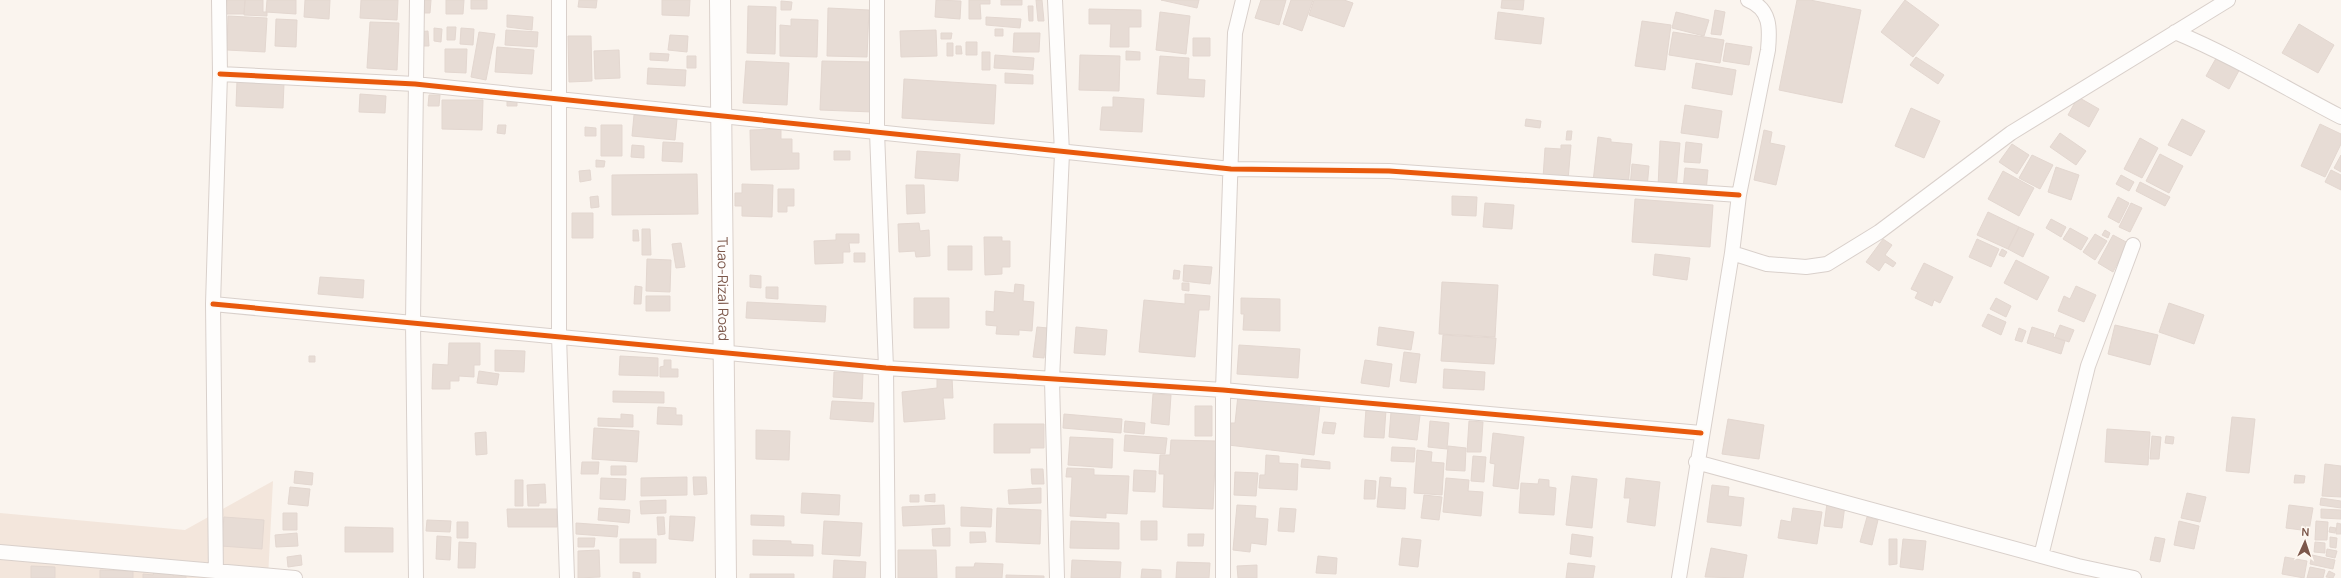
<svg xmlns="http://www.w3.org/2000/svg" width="2341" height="578" font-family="Manrope,sans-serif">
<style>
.residential{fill:#f3e6dc}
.building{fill:#e7dcd5;stroke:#e3d7d0}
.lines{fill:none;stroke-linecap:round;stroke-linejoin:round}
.street-casing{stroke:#d9d0cb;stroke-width:16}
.secondary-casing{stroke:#dad0ca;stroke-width:22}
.street{stroke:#fefdfc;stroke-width:14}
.secondary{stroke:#fefdfc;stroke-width:20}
.cycleway-casing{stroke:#fff9f2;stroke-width:8}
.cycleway{stroke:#e8590c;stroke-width:5}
.labels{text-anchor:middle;stroke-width:3.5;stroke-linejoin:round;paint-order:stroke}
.street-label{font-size:14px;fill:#7c574a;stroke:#fff9f2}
</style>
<rect width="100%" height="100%" fill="#faf4ee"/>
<path class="residential" d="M273,481L268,578H0V513L185,530Z"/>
<path class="building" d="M227,0H245L244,14H226Z
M245,0H263V12H267V16L244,15Z
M267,0H296V14L266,12Z
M305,0H330L329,19L304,17Z
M361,0H398L397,20L360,18Z
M420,0H431L430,13H420Z
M446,0H464L463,14H446Z
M471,0H487V9H471Z
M579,0H597L596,8L578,7Z
M662,0H690L689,16L662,15Z
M936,0L961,1L960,19L935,17Z
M969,0H990V4H980L981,19H969Z
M1001,0H1022V5H1001Z
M1036,0H1042L1044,21H1038Z
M1161,0H1199L1197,8Z
M1261,0H1286L1279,25L1255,18Z
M1291,0H1313L1302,31L1283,24Z
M1314,0H1344L1353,3L1344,27L1309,15Z
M1502,0H1524L1523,10L1501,8Z
M1797,0H1810L1861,10L1842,103L1779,90Z
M1905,0L1939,25L1913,57L1881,32Z
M781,1L792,2L791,10H781Z
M748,6L776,7L775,54L747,53Z
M1028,6H1033V21H1029Z
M828,8L869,10L867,57L827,56Z
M1089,9L1141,10V27H1129V47H1110L1111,24H1089Z
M1715,10L1725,12L1721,35L1711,34Z
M1160,12L1190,16L1186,54L1156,50Z
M1498,12L1544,18L1541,44L1495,39Z
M1676,12L1709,20L1704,36L1672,28Z
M507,15L533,17L532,30L507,27Z
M228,16L267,18L265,52L227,50Z
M986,17L1021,19L1020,28L986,25Z
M276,19L297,20L296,47L275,46Z
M791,19L818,20L817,57L780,56V25L791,26Z
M1642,21L1671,25L1665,70L1635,66Z
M370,22L399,23L397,70L367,68Z
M2299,24L2334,45L2318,73L2282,53Z
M447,27H456L455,40H447Z
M434,28L442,29L441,42L434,41Z
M461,28L474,29L473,45L460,44Z
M995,29H1003V36H995Z
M506,30L538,32L537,47L505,45Z
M936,30L937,56L901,57L900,31Z
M428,31L429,46H417V32Z
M479,32L495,34L486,80L471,77Z
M1673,32L1724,40L1720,63L1669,55Z
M941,33H952L951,39H941Z
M1014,33H1040L1039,52H1013Z
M670,35L688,36L687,52L668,50Z
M568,36H591L592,81L569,82Z
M1193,38H1210V56H1193Z
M966,42H977V55H966Z
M947,43H953V56H947Z
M1726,43L1752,47L1749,65L1723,61Z
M956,46H961L962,54H956Z
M497,47L534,50L532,74L495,72Z
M445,49H467L466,73L445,72Z
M619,50L620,78L595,79L594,51Z
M1126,51L1140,52V60H1126Z
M982,52H990V70H982Z
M650,53L669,54L668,61L650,60Z
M2219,53L2242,65L2229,89L2206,76Z
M995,55L1034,58L1033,70L994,68Z
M1080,55L1120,56L1119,91L1079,90Z
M687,56H696V68H687Z
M1160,56L1189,58L1188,79L1205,80L1204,97L1157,94Z
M1916,57L1944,75L1938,84L1910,65Z
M746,61L789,63L787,105L743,103Z
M822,61L874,62L873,112L820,110Z
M1696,63L1736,70L1732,95L1692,88Z
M648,68L686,70L685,86L647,84Z
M1005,73L1033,75V84L1005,83Z
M904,79L996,85L994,124L902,118Z
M237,81L284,83L283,108L236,106Z
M360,94L386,96L385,113L359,112Z
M429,95H440L439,106H428Z
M1113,97L1144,99L1142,132L1100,130L1102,107H1113Z
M2078,97L2099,109L2089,127L2068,115Z
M442,100H483L482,130L442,129Z
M507,100H517V106H507Z
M1685,105L1722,111L1718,138L1681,133Z
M1911,108L1940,121L1924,158L1895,146Z
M634,115L677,119L675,140L632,136Z
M1526,119L1541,121L1540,128L1525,126Z
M2182,119L2205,131L2191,156L2168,145Z
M2320,124L2341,134V144L2325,177L2301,166Z
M498,125H506L505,134L497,133Z
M601,125H622V156H601Z
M585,127L596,128V136H585Z
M781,129V139H792V153H799V169L751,170L750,130Z
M1764,130L1772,132L1770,143L1785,146L1776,185L1754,180Z
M1567,131H1572L1571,140H1566Z
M2060,133L2086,151L2076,165L2050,147Z
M1598,137L1611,139V142L1632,144L1628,186L1593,182Z
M2140,138L2158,148L2142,178L2124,169Z
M1660,141L1680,143L1676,190L1658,188Z
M663,142L683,143L682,162L662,161Z
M1686,142L1702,144L1700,163L1684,162Z
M2012,144L2029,155L2017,174L1999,162Z
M632,145L644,146V158L631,157Z
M1561,145H1571L1568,180L1543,178L1545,148L1561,149Z
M834,151H850V160H834Z
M917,151L960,154L958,181L915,178Z
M2160,154L2183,166L2169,193L2146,181Z
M2032,155L2053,165L2040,189L2019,178Z
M2341,155V172L2334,168Z
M596,160L605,161L604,167H596Z
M1632,164L1649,166L1647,188L1630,187Z
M2056,167L2079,175L2071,200L2048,192Z
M1685,168L1708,170L1706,192L1683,190Z
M590,170L591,180L580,182L579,171Z
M2331,170L2341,175V190L2325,182Z
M2003,171L2034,188L2019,216L1988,199Z
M697,174L698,214L612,215V175Z
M2121,175L2134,182L2129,191L2116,184Z
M2140,182L2170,197L2165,206L2136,191Z
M742,184L773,185L772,217L742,216V206H735V193H742Z
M906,185H924L925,213L907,214Z
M778,189H794V206H787V212H778Z
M598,196L599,207L591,208L590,197Z
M1452,196L1477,197L1476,216L1452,215Z
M2118,197L2129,203L2119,223L2108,217Z
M1635,199L1713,205L1710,247L1632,242Z
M1485,203L1514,205L1512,229L1483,227Z
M2131,203L2142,208L2130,232L2119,227Z
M1988,212L2019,227L2008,249L1977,235Z
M572,213H593V238H572Z
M2051,219L2066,227L2061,237L2046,228Z
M919,223L920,231L929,230L930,256L916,257L915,251L899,252L898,224Z
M2019,227L2034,234L2023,257L2008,249Z
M2070,228L2088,238L2081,250L2063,239Z
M642,229H650L651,255H642Z
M633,230H638L639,241H633Z
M2105,230L2110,233L2108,238L2102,235Z
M836,234H859V243H849L850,252H843V263L815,264L814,241L836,240Z
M2095,234L2107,241L2095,260L2083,252Z
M2113,235L2128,243L2113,272L2098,263Z
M984,237H1002V241H1010V267H1002V274L985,275Z
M1883,239L1892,245L1885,255L1896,263L1893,267L1885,262L1879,271L1866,262Z
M1977,239L1999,249L1991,267L1969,257Z
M681,243L685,267L676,268L672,244Z
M948,246H972V270H948Z
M2002,249L2007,252L2004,257L1999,255Z
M854,253H865V262H854Z
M1655,254L1690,258L1687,280L1653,275Z
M647,259L671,260L670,292L646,291Z
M2016,260L2049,277L2037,300L2004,283Z
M1924,263L1953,277L1940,303L1934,300L1932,306L1915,298L1918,292L1911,289Z
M1184,265L1212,267L1210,284L1183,281Z
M1174,270L1180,271L1179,279H1173Z
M750,275L761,276V288L750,287Z
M320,277L364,280L363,298L318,294Z
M1442,282L1498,285L1495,337L1439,334Z
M1182,283H1189V291L1182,290Z
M1015,284L1024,285L1023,301L1034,302L1032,331L1019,330V335L996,334L997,326L986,325V311L994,312L995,291L1014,293Z
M635,286L642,287L641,304H634Z
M2076,286L2096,295L2084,322L2058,311L2064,296L2070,299Z
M766,287H778V299L766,298Z
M1185,294L1210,296L1209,310H1199L1195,357L1139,352L1144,300L1185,304Z
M646,296H670V311H646Z
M914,298H949V328H914Z
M1241,298L1280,299V331L1243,330L1244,314H1241Z
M1996,298L2011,306L2006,317L1990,309Z
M747,302L826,306L825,322L746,318Z
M2169,303L2204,315L2194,344L2159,332Z
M1988,314L2006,322L2001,335L1982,326Z
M2060,325L2074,330L2069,342L2055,337Z
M2115,325L2158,335L2150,365L2108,354Z
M1037,327L1048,328L1044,358L1033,357Z
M1076,327L1107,330L1105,355L1074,353Z
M1379,327L1414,332L1411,350L1377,345Z
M2032,327L2054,334L2053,337L2065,341L2061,354L2027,343Z
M2019,328L2026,331L2022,342L2015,340Z
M1443,335L1496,338L1494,364L1441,361Z
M449,343H480V365H474V377L459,376V381H450V389H432L433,364L448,365Z
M1239,345L1300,349L1298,378L1237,374Z
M495,350L525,351L524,372L495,371Z
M1404,352L1420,354L1416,383L1400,381Z
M309,356H315V362H309Z
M620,356L658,358V376L619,375Z
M664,360H671V369H678V377H660V367L664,366Z
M1365,360L1392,364L1389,387L1361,383Z
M1444,369L1485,372L1484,390L1443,388Z
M479,371L499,374L497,385L477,383Z
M834,372L863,373L862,399L833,397Z
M952,377L953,398H943L945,419L904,422L902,392L937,388V378Z
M613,391L664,392V403L613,402Z
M1153,394L1171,395L1169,425L1151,423Z
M1238,395L1269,398L1268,401L1307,406V404L1320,405L1314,455L1228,445L1231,423H1235Z
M832,401L874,403L873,422L830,419Z
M1195,406H1212V436H1195Z
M658,407L676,408V415H682V425L657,424Z
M1366,409L1386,410L1384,438L1364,437Z
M1391,412L1420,415L1417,440L1389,437Z
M621,414L633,415V427L598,426V418L621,419Z
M1064,414L1122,419L1121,433L1063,428Z
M2232,417L2255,419L2249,473L2226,471Z
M1728,419L1764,425L1759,459L1722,454Z
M1125,421L1145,423L1144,434L1124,432Z
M1430,421L1449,423L1447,449L1428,447Z
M1469,421L1483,422L1481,452H1467Z
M1324,422L1336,423L1334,434L1322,433Z
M994,424H1044V448H1030V453H994Z
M594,428L639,431L637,462L592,459Z
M2107,429L2150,432L2148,465L2105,462Z
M756,430L790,431L789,460L756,459Z
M486,432L487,454L476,455L475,433Z
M1493,433L1524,437L1518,489L1493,486L1495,464L1490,463Z
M1125,435L1167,438L1165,454L1124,451Z
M2152,436L2161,437L2159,459H2150Z
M2166,436L2174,437L2173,444L2165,443Z
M1070,437L1113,439L1112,468L1068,465Z
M1171,440L1216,441L1213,509L1163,507L1164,474H1159L1160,455H1170Z
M1448,446L1466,448L1465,471L1446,470Z
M1392,447L1415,448L1414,462L1391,461Z
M1417,450L1432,452L1431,462L1444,463L1442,495L1414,493Z
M1266,455L1279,456V463L1298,464L1297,490L1259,488L1260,475H1265Z
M1473,456L1486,457L1484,482L1471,481Z
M1302,459L1330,462V469L1301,467Z
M582,462H599L598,474H581Z
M2325,464L2341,466V497L2322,496Z
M611,466H626V475H611Z
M1067,468L1094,469V475L1129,476L1127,514L1106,513V518L1070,516L1072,477H1066Z
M1031,469H1043L1044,484H1032Z
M1134,470L1156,471L1155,492L1133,491Z
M295,471L313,473L312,485L294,483Z
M1235,472L1258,473L1256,496L1234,495Z
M2295,475L2305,476L2304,483H2294Z
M1572,476L1597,479L1592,528L1566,525Z
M687,477V495L641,496V478Z
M693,477H706L707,494L694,495Z
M1380,477L1391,478L1390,487L1406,488L1405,509L1377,507Z
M601,478L626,479L625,500L600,499Z
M1446,478L1469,480L1468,491L1483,492L1481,516L1443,512Z
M1626,478L1660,482L1655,526L1627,522L1630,498H1624Z
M1539,479L1549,480V487L1556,488L1554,515L1519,513L1521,483L1538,484Z
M515,480H523V506H515Z
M1365,480L1376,481L1375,499H1364Z
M545,484L546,503H539V506H528L527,485Z
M1712,485L1729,487L1728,496L1744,498L1741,526L1707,522Z
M290,487L310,489L308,506L288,504Z
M1041,488V503L1009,504L1008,490Z
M802,493L840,495L839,515L801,513Z
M2187,493L2206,497L2200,522L2181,518Z
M935,494V502L925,501V495Z
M910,495H919V502H910Z
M1424,495L1442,497L1439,520L1421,518Z
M2321,498L2341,501V508L2320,505Z
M666,500V513L641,514L640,501Z
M1827,503L1845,505L1842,528L1824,526Z
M944,505L945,524L903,526L902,507Z
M1237,505L1256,506L1255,518L1268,519L1266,545L1251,543L1250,552L1233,550Z
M2289,505L2313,508L2309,531L2286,528Z
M961,507L992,509L991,527L961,526Z
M599,508L630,510L629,523L598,520Z
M997,508L1041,510L1040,544L996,542Z
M1280,508L1296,509L1294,532L1278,531Z
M1793,508L1822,512L1817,544L1778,538L1781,520L1791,522Z
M507,509H557V527H508Z
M2321,509L2341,510V519L2321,518Z
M283,513H297V530H283Z
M751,515L784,516V526L751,525Z
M670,516L695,517L693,541L669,539Z
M224,517L264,520L262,549L221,546Z
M657,517H664L665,534L658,535Z
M1867,517L1878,520L1872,545L1860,542Z
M427,520L451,521L450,532L426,531Z
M824,521L862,523L860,556L822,554Z
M1071,521L1119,523V549L1070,548Z
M1141,521H1157V540H1141Z
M2179,521L2199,526L2194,549L2174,545Z
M2316,521L2328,522L2327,540H2315Z
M457,522H468V538H457Z
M576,523L618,526L617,537L576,534Z
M2337,523L2341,524V534H2336Z
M345,527L393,528V552H345Z
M2330,527L2336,528L2335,533L2329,532Z
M950,528V546H933L932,529Z
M970,532H985L986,542L970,543Z
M297,533L298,546L276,547L275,535Z
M1188,534H1204L1203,546H1188Z
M1572,534L1593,537L1591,557L1570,554Z
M437,536L451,537L450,560L436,559Z
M2155,537L2165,539L2160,562L2150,560Z
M2330,537L2337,538L2336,548L2330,547Z
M578,538H595L594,547H578Z
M1402,538L1421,540L1418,567L1399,565Z
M620,539H656V563H620Z
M1889,539H1897V564L1889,565Z
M1903,539L1926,541L1923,570L1900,567Z
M753,540L791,541V544L813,545V556L753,555Z
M459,542L476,543L475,568H458Z
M2315,542L2325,543V553L2314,552Z
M1711,548L1747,555L1743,578L1705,577Z
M2327,549L2337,551L2335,558L2326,556Z
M599,550L600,577L578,578V551Z
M898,550H936L937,578H898Z
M301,555L302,565L288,567L287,557Z
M2312,555L2335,560L2333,569L2310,564Z
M1318,556L1337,558L1336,574L1316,573Z
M2285,557L2307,561L2304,578L2282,574Z
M834,560L866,562L865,578H833Z
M1072,560L1121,562L1120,578H1071Z
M1177,562L1210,563L1209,578H1176Z
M975,563L1003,564L1002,578H956V567H974Z
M1568,563L1595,566L1593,578H1566Z
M1257,565V578H1238L1237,566Z
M31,566L55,567V578H31Z
M2310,567L2325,570L2323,578H2307Z
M1142,569L1161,570V578H1141Z
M100,570L133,571V578H100Z
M2329,571L2335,574L2333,578L2326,577Z
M154,572L174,573L173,576H186V578H143V574L153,575Z
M633,572L640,573V578H633Z
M750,574H794V578H750Z
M1006,575L1044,576V578H1006Z"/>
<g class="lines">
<g class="street-casing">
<path id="street" d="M559,0V336L567,578
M877,0V132L886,368L888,578
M1055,0L1062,153L1052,380L1057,578
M1748,0C1771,9 1770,29 1768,50L1739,195L1732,253L1767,264L1806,267L1827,264L1879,232L2011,133L2228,0
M2175,32C2233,56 2285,88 2341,117
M220,74L415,84L1231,169L1389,171L1739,195
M213,304L886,368L1223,390L1701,433
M1696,462L2078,566L2134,578
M0,552L295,578
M2041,556L2088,366L2133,245
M216,578L213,304L220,74L219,0
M416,578L413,323L417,0
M1223,578V390L1235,33L1243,0
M1679,578L1732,253"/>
</g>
<g class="secondary-casing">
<g id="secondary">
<path id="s1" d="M720,0L726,578"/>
</g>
</g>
<use href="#street" class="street"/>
<use href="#secondary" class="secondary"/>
<g class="cycleway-casing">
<path id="cycleway" d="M220,74L415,84L1231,169L1389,171L1739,195
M213,304L886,368L1223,390L1701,433"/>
</g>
<use href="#cycleway" class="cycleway"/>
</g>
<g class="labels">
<g class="street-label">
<text dy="5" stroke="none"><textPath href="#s1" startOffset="289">Tuao-Rizal Road</textPath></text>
</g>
</g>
<g transform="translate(2305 542) rotate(3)" stroke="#fff9f2" stroke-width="3" paint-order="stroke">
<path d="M0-3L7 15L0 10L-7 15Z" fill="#7c574a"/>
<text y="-6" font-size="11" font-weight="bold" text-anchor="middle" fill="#7c574a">N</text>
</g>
</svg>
